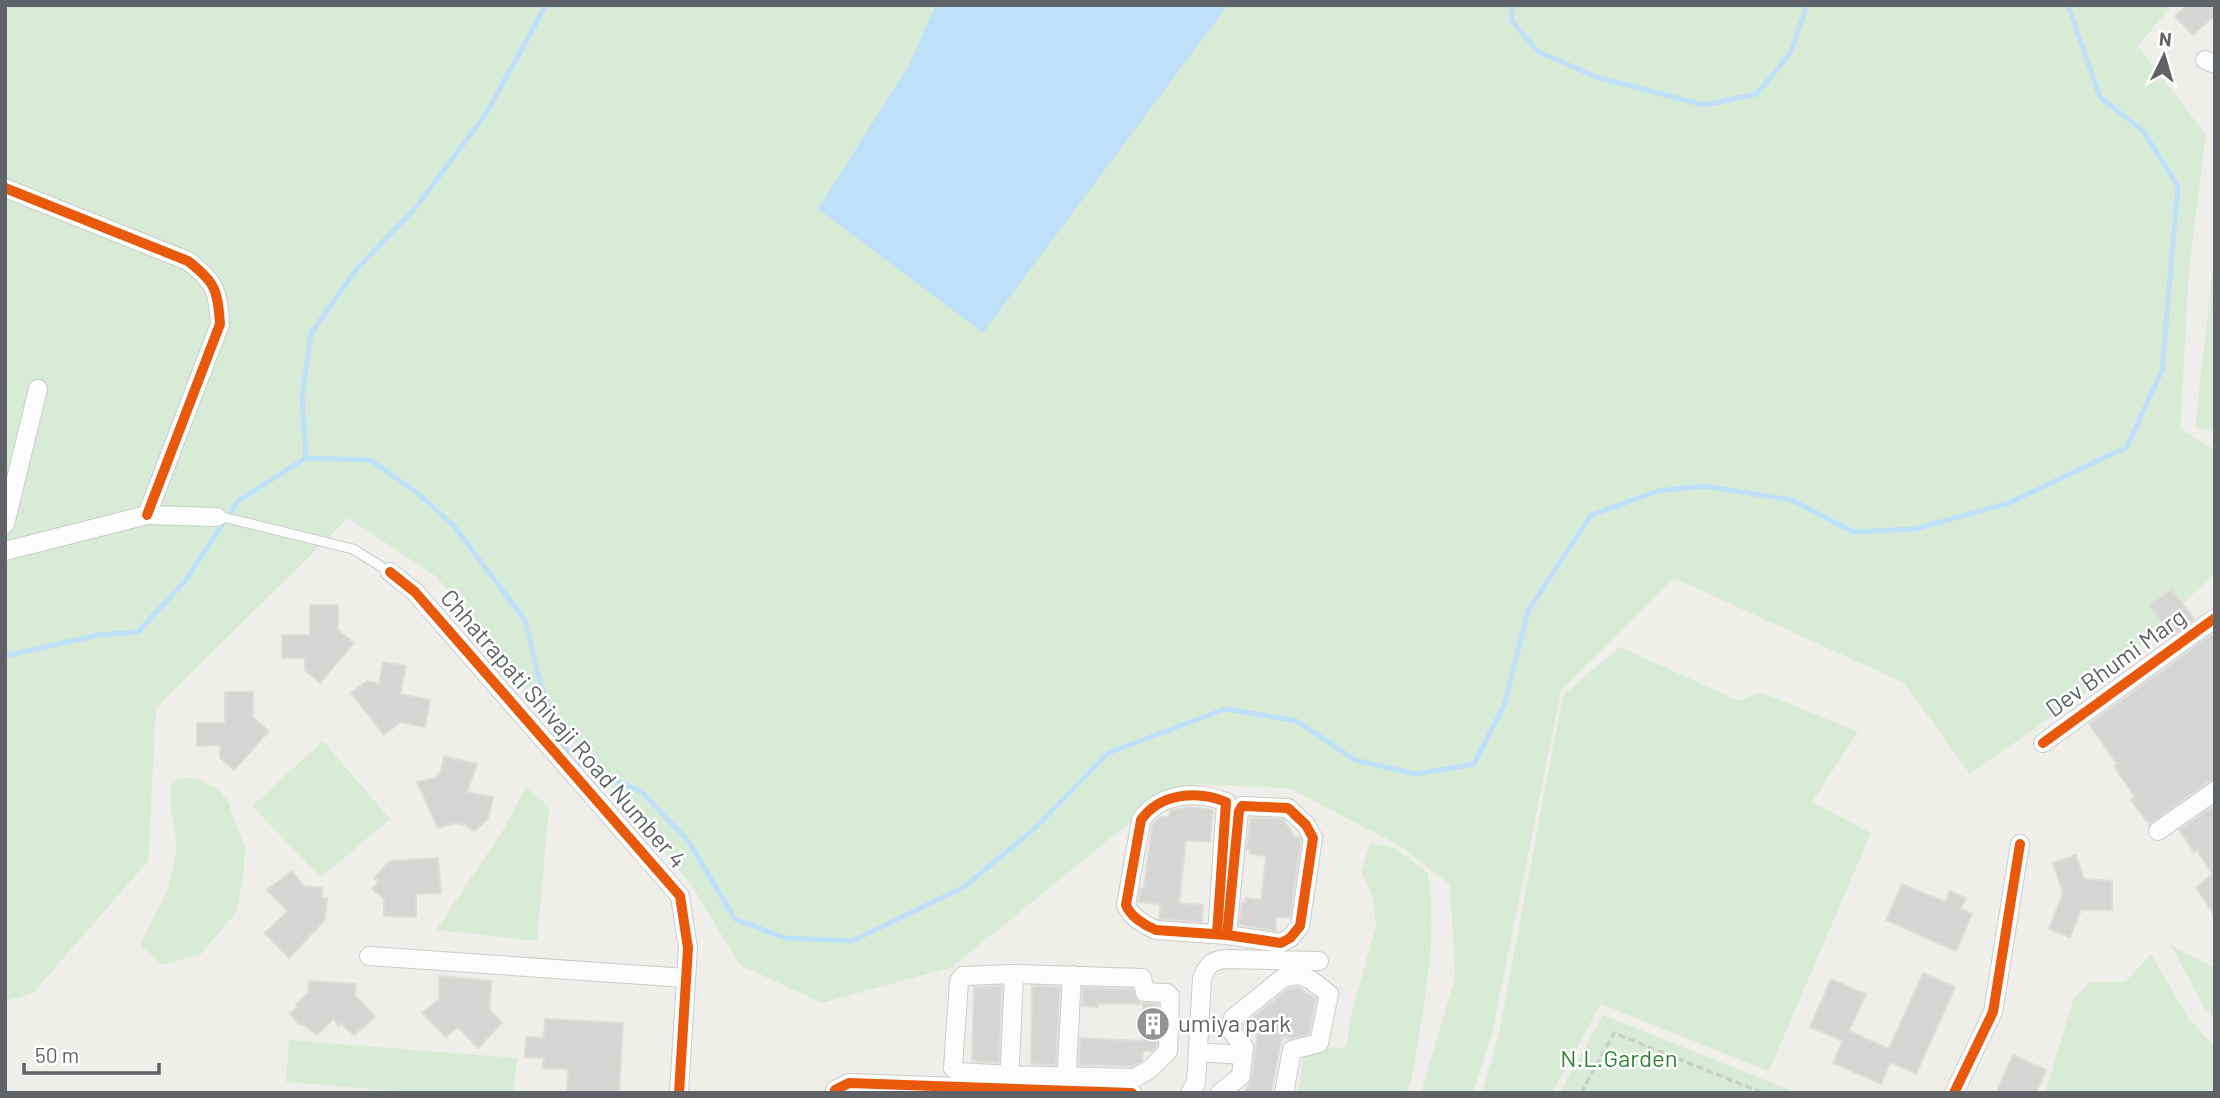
<svg xmlns="http://www.w3.org/2000/svg" width="2220" height="1098" font-family="Barlow,sans-serif">
<style>
.green{fill:#d8ebd6}
.water{fill:#bfe0f9}
.lines{fill:none;stroke-linecap:round;stroke-linejoin:round}
.stream{stroke:#bfe0f9;stroke-width:5}
.building{fill:#d6d5d3;stroke:#deddd9;stroke-width:2}
.lane-casing{stroke:#cbcccc;stroke-width:11}
.street-casing{stroke:#cbcccc;stroke-width:20}
.path{stroke:#cacfcc;stroke-width:3.5;stroke-dasharray:7 3.5;stroke-linecap:butt}
.lane{stroke:#fdfcfc;stroke-width:9}
.street{stroke:#fdfcfc;stroke-width:18}
.cycleway-casing{stroke:#fff;stroke-width:15}
.cycleway{stroke:#e8590c;stroke-width:10}
.labels{text-anchor:middle;stroke-width:5;stroke-linejoin:round;paint-order:stroke}
.street-label{font-size:24px;fill:#5f6368;stroke:#fff}
.poi-label{font-size:24px;fill:#5f6368;stroke:#fff;text-anchor:start}
.park-label{font-size:24px;fill:#348238;stroke:#fff}
</style>
<rect width="100%" height="100%" fill="#efeeea"/>
<path class="green" d="M5,5H2172L2138,46L2206,135L2189,270L2180,429L2215,450V573L2094,687L1970,774L1904,683L1674,578L1561,690L1492,1033L1473,1093H1421L1455,978L1450,885L1400,846L1289,788L1195,784L1143,812L952,967L822,1003L740,965L692,886L590,761L509,672L437,577L348,518L156,708L148,861L33,993L5,1001Z
M2215,250V432L2195,428Z
M1620,647L1739,701L1760,692L1858,732L1812,802L1871,833L1769,1071L1601,1004L1552,1093H1482L1498,1038L1563,695Z
M323,741L390,819L321,877L252,806Z
M180,777L200,779L221,792L228,802L245,848L243,879L236,913L201,954L161,965L140,945L168,890L177,848L171,809V783Z
M526,786L549,807L537,941L436,930L505,827Z
M1370,843L1393,847L1428,873C1438,946 1423,1011 1411,1082L1406,1093H1298L1305,1043L1335,1049L1343,1048L1348,1041L1349,1022L1376,926L1372,893L1361,872Z
M2171,945L2215,968V1019L2203,1006Z
M2151,954L2189,1019L2215,1047V1093H2045L2073,1000L2090,982H2125Z
M1603,1015L1797,1093H1560Z
M289,1040L517,1058L514,1093H419L286,1082Z"/>
<path class="water" d="M936,5H1228L983,333L818,209L909,65Z"/>
<g class="lines">
<path class="stream" d="M1512,5V21L1537,51L1596,77L1704,105L1757,94L1791,52L1807,5
M306,458L370,460L416,492L454,526L525,620L541,685L571,761L642,792L689,842L735,919L785,938L852,941L964,887L1034,829L1108,753L1225,709L1297,721L1355,760L1415,774L1474,764L1504,706L1528,611L1591,515L1658,491L1704,486L1792,500L1853,532L1915,529L2009,503L2127,447L2162,370L2178,186L2143,131L2100,97L2068,5
M5,656L98,635L138,632L185,581L238,501L306,458L302,397L311,333L356,270L417,206L486,114L546,5"/>
</g>
<path class="building" d="M2187,5H2211L2215,10V15L2193,35L2175,16Z
M2172,589L2194,619L2172,636L2149,605Z
M310,605H338V630L354,643L320,683L305,670V658H282V635H310Z
M2215,632V780L2208,782L2149,824L2131,800L2135,797L2114,766L2117,764L2089,724Z
M383,662L406,666L400,694L430,700L425,727L400,722L384,735L351,693L367,681L379,684Z
M225,692H253V717L269,731L234,770L220,758V745L197,746V723H225Z
M444,756L477,764L467,792L493,797L488,819L474,831L465,825L455,823L438,828L417,782L435,778L441,771Z
M2215,805V916L2196,888L2212,874L2197,850L2194,852L2179,830Z
M1192,807L1213,810L1210,842L1186,840L1179,903L1203,905L1202,922L1159,919L1161,904L1138,902L1141,888H1144L1152,825L1161,817H1169L1170,811L1172,810Z
M1254,818L1283,819L1295,837H1300L1301,840L1290,918L1276,917V931L1239,925L1242,903H1245V898L1261,900L1266,856L1250,854V850H1247L1250,819Z
M2076,855L2084,879L2112,881V910H2081L2070,937L2049,929L2063,893L2053,863Z
M438,858L441,893L416,894V917L384,916V899L372,889L378,882L374,878L390,861Z
M292,871L304,886L322,888V898H327L325,920L289,958L265,933L288,911L267,890Z
M1902,884L1945,902L1950,891L1966,898L1961,909L1972,914L1956,951L1886,920Z
M1923,973L1955,987L1916,1074L1890,1062L1881,1084L1833,1063L1843,1041L1810,1027L1831,979L1866,994L1849,1031L1889,1049Z
M439,976L492,981L489,1009L502,1023L478,1048L458,1027L446,1037L422,1013L439,999Z
M309,981L356,984L355,995L375,1017L354,1035L341,1024L338,1026L334,1018L317,1035L307,1027L299,1024L290,1014L298,1006L296,1004L308,993Z
M1002,986L999,1063L972,1061L974,987Z
M1032,986L1060,987L1056,1065L1031,1064Z
M1298,987L1316,999L1309,1034L1290,1039L1282,1037L1271,1093H1245L1252,1077L1257,1033L1248,1034L1243,1025L1288,989Z
M1083,988L1133,989L1140,1004L1098,1003V1007L1082,1006Z
M1143,1003L1158,1004L1157,1046L1152,1051H1143L1142,1061L1133,1066L1079,1065L1080,1038L1142,1041Z
M545,1019L623,1023L619,1093H567L568,1069L543,1068L544,1058L525,1057L526,1037L544,1038Z
M2013,1055L2046,1070L2036,1093H1996Z"/>
<g class="lines">
<g class="lane-casing">
<path id="lane" d="M217,517L227,518L353,549L390,572"/>
</g>
<g class="street-casing">
<path id="street" d="M2205,60L2215,64
M5,188L188,261C215,282 218,290 220,324L147,515
M5,524L38,389
M5,551L147,515L217,517
M390,572L415,592L680,896L688,948L679,1093
M2043,743L2215,618
M2158,831L2215,791
M1217,934L1226,802C1197,790 1160,793 1141,820L1126,905C1130,916 1144,925 1156,930L1227,935L1239,811L1242,806L1288,808L1306,825L1313,838L1300,926L1290,938L1281,943L1227,935
M369,956L686,978
M1014,974L1142,978L1145,992L1167,993L1170,996L1168,1051L1149,1070L1134,1078L1010,1075L959,1072L953,1068L959,981L963,976Z
M1198,1052L1243,1055
M1009,1086L1014,974
M1066,1087L1072,975
M834,1093L835,1090L849,1083L1132,1093
M1190,1093L1196,1083L1202,979C1206,966 1212,960 1226,959L1319,961
M1220,1093L1241,1076L1244,1047L1230,1029L1233,1018L1283,978L1299,975L1311,980L1329,994L1319,1043L1292,1050L1284,1093
M1954,1093L1993,1012L2020,844"/>
</g>
<path class="path" d="M1581,1093L1614,1033L1763,1093"/>
<use href="#lane" class="lane"/>
<use href="#street" class="street"/>
<g class="cycleway-casing">
<path id="cycleway" d="M5,188L188,261C215,282 218,290 220,324L147,515
M390,572L415,592L680,896L688,948L679,1093
M2043,743L2215,618
M1217,934L1226,802C1197,790 1160,793 1141,820L1126,905C1130,916 1144,925 1156,930L1227,935L1239,811L1242,806L1288,808L1306,825L1313,838L1300,926L1290,938L1281,943L1227,935
M834,1093L835,1090L849,1083L1132,1093
M1954,1093L1993,1012L2020,844"/>
</g>
<use href="#cycleway" class="cycleway"/>
</g>
<defs>
<g id="building-disc" transform="scale(1.75)"><circle r="9.5" fill="#919496" stroke="#fff"/><path d="M-4-6H4V6H1V3H-1V6H-4ZM-2.5-4.3h1.7v1.8h-1.7ZM.8-4.3h1.7v1.8H.8ZM-2.5-1h1.7V.8h-1.7ZM.8-1h1.7V.8H.8Z" fill="#fff"/></g>
</defs>
<g fill-rule="evenodd">
<use href="#building-disc" x="1153" y="1024"/>
</g>
<g class="labels">
<g class="street-label">
<text transform="translate(2116 663) rotate(-36)" y="8">Dev Bhumi Marg</text>
<text transform="translate(563 729) rotate(49)" y="8">Chhatrapati Shivaji Road Number 4</text>
</g>
<g class="poi-label">
<text x="1178" y="1032">umiya park</text>
</g>
<g class="park-label">
<text x="1619" y="1067">N.L.Garden</text>
</g>
</g>
<rect width="2220" height="1098" fill="none" stroke="#5f6368" stroke-width="14"/>
<g transform="translate(2164 56) rotate(5)" stroke="#ffffff" stroke-width="5" paint-order="stroke">
<path d="M0-5L12 26L0 18L-12 26Z" fill="#5f6368"/>
<text y="-10" font-size="19" font-weight="bold" text-anchor="middle" fill="#5f6368">N</text>
</g>
<path d="M24 1063v10h135v-10" fill="none" stroke="#5f6368" stroke-width="3.5"/>
<text x="35" y="1063" font-size="21" fill="#5f6368" stroke="#ffffff" stroke-width="5" paint-order="stroke">50 m</text>
</svg>
